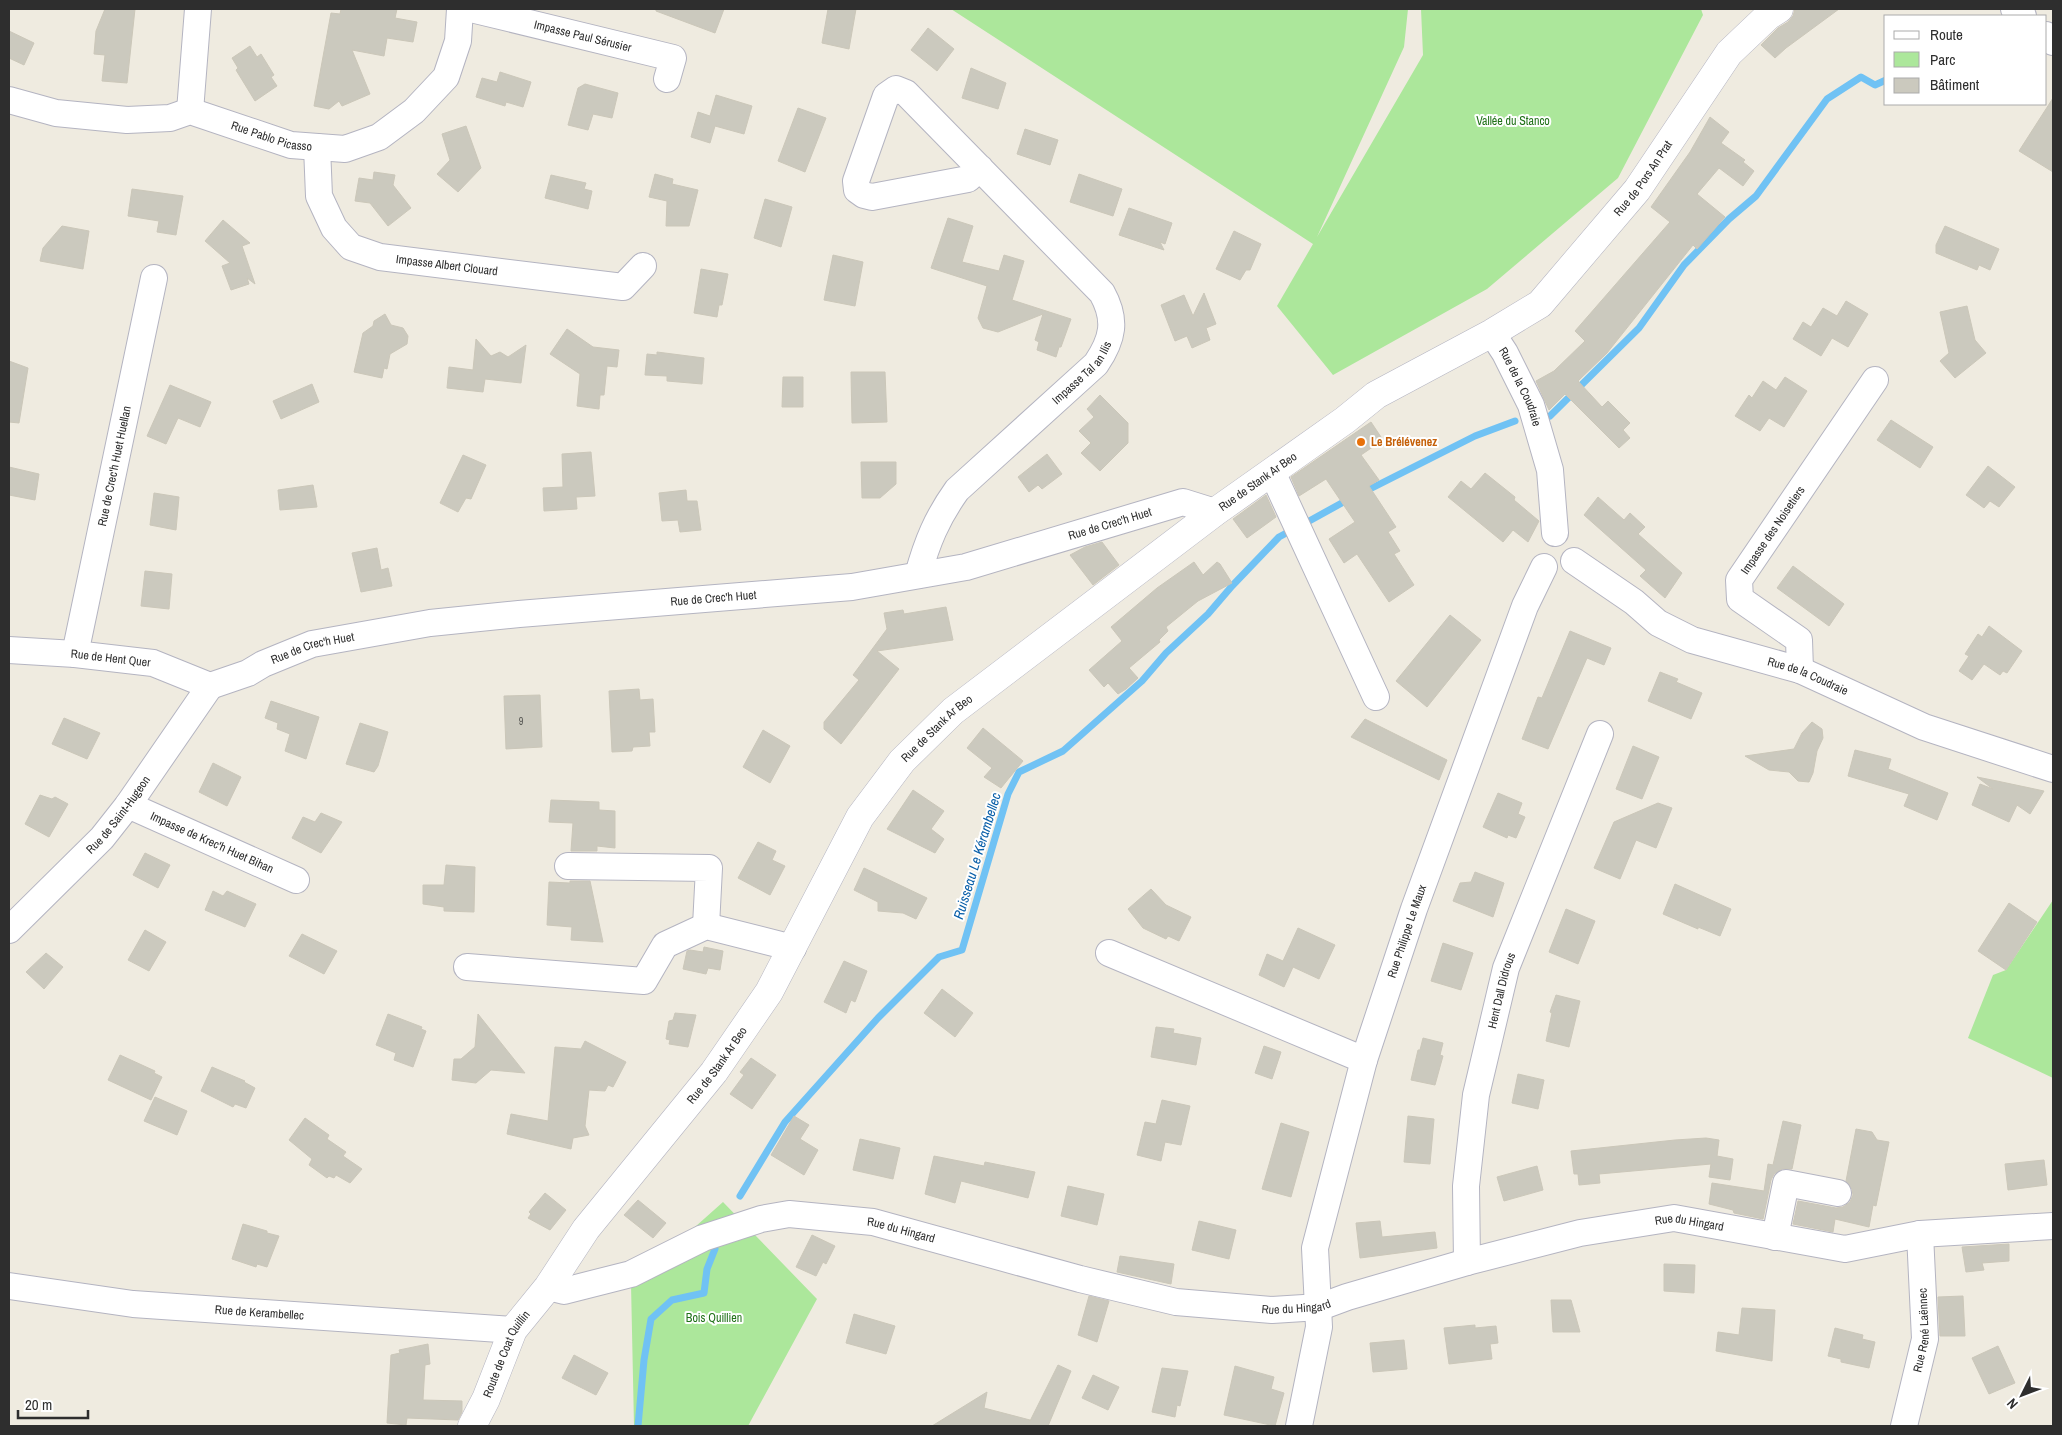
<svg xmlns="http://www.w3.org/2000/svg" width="2062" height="1435" font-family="'Archivo Narrow',sans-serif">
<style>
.green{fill:#ace79b}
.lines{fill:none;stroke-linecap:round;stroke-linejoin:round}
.stream{stroke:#70c2f4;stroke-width:7}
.building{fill:#cbc9be;stroke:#cbc7b9}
.minor-casing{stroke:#b4b4c1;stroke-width:28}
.tertiary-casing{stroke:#b4b4c1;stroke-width:29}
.minor{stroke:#fff;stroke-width:26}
.tertiary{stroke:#fff;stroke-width:28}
.food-dot{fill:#e8710a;stroke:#fff;stroke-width:2}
.labels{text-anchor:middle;stroke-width:4;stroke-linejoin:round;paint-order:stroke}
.number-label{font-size:10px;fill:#555552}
.street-label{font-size:12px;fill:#2e2e2e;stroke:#fff}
.park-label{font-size:12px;fill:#207118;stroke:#fff}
.food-label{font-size:12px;font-weight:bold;fill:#c56008;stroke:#fff;text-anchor:start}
.water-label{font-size:14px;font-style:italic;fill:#085ea8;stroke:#fff}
</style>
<rect width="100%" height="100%" fill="#efebe0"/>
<path class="green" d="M951,9H1408L1404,47L1317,237L1423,55L1421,9H1701L1703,15L1618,178L1487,289L1333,375L1277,306L1313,244Z
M2053,900V1078L1968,1038L1993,975L2006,970Z
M723,1202L817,1299L748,1426H634L631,1284Z"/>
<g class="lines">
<path class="stream" d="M1550,416L1639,328L1684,265L1729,219L1756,196L1827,99L1861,77L1875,85L1886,80
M1364,492L1475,436L1515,421
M1302,525L1349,499
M740,1196L785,1122L878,1018L939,957L962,950L1008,794L1019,772L1063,751L1142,681L1166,653L1208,614L1232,586L1279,537L1292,530
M638,1426L644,1360L651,1319L672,1300L704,1293L707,1269L715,1249"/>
</g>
<path class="building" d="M105,9H135L127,83L102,81L105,55L94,54L96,31Z
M341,9H397L395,18L417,22L413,42L387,38L384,56L352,50L370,94L342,106L339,101L329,109L314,106L331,13L340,14Z
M656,9H724L715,33L656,11Z
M828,9H856L849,49L822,43Z
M1795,9H1839L1786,48L1775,58L1761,45L1778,28L1788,22L1793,16Z
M928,28L954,49L937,71L911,50Z
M9,31L34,43L24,65L9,58Z
M250,46L257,57L261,54L274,75L271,77L277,86L255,101L236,70L238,68L232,58Z
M971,68L1006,83L998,109L962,98Z
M500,72L531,82L523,107L506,102L505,106L476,97L482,78L497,82Z
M585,84L618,93L612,118L593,114L588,130L568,125L578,88Z
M716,95L752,106L744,134L715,126L710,143L691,137L698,112L710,116Z
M2053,98V172L2019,151Z
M798,108L826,118L805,172L778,161Z
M1710,117L1729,132L1721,143L1745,160L1743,162L1754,171L1743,186L1719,168L1697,194L1725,217L1697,249L1693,245L1607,353L1578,381L1602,407L1608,401L1630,423L1623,430L1630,438L1619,448L1565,394L1549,410L1536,381L1554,371L1585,341L1575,331L1670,222L1651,207L1690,152Z
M466,126L481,168L458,192L437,174L450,160L442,134Z
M1025,129L1058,140L1050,165L1017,154Z
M374,172L395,175L393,185L411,208L388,226L370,203L355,201L359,178L373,180Z
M655,174L673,179L672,184L698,190L689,226H666L667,201L649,197Z
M1079,174L1122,189L1113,216L1070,202Z
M551,175L586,183L584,189L592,191L588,209L545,198Z
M132,189L183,196L176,235L157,232L159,221L128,216Z
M765,199L792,207L781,247L754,238Z
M1129,208L1172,223L1165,244L1160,242L1164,250L1119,235Z
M948,218L973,226L962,262L999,271L1004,255L1024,261L1012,300L1071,319L1061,347H1059L1056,357L1037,350L1039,342L1035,340L1043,314L998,332L983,328L978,318L987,286L931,268Z
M223,220L250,243L242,246L255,284L247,278L249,284L231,290L222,266L230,263L205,241Z
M62,226L89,231L83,269L40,261L43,248Z
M1945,226L1999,249L1990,270L1979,265L1977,270L1936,253V245Z
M1234,231L1261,244L1250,270H1246L1240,280L1216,269Z
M833,255L863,262L855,306L824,300Z
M701,269L728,274L722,305H719L717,317L694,313Z
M1204,293L1216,324L1206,328L1210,340L1192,348L1187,336L1175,341L1161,305L1184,295L1193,316Z
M1846,301L1868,314L1848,347L1832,338L1821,356L1793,339L1803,322L1811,327L1823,308L1837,316Z
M1967,306L1975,340L1986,353L1955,378L1940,361L1949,353L1940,312Z
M385,314L391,325L403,328L408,336L407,344L390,354L387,369L384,368L382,378L354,372L363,333L373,326L374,321Z
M567,329L593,347L619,350L617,367L607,366L604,395H600L599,409L577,406L580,374L550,354Z
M476,339L491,356L500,352L508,357L526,345L521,383L485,379L483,392L447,388L449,367L473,370Z
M657,352L704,358L702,384L667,381V376L645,375L647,354L657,355Z
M9,361L28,368L19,423L9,422Z
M851,372H885L887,422L852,423Z
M783,377H803V407H782Z
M1785,377L1807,391L1784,427L1769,418L1760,431L1735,416L1749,395L1752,398L1763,381L1776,390Z
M312,384L319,402L281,419L273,401Z
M170,385L211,402L200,427L178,418L166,444L147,436Z
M1100,395L1128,423V443L1100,471L1081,453L1091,443L1079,431L1094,417L1087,409Z
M1891,420L1933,447L1920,468L1877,440Z
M1371,422L1383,440L1361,455L1379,480L1369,486L1396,527L1388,532L1400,551L1394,554L1414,585L1389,602L1357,554L1344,563L1329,539L1355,522L1326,479L1299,496L1291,477Z
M591,452L595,496L576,497L577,509L544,511L543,488L563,487L562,454Z
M1047,454L1062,474L1042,489L1038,485L1029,492L1018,477Z
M463,455L486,465L471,499L466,498L458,512L440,503Z
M861,462H896V484L880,498H862Z
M1988,466L2015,487L1999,507L1990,501L1984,508L1966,495Z
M9,467L39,474L35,500L9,495Z
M1485,473L1515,497L1514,500L1539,521L1528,542L1513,530L1503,542L1448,497L1461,481L1471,489Z
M313,485L317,507L280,510L278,490Z
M686,490L687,501H697L701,530L680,532L678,520L662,521L659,493Z
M154,493L179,497L176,530L150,525Z
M1266,495L1276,517L1247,538L1233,519Z
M1598,497L1624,520L1630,513L1645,527L1638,534L1682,573L1665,598L1640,576L1646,570L1584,515Z
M1102,542L1119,565L1093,585L1070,555L1085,547Z
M377,548L381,570L388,568L392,586L361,592L352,553Z
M1194,562L1203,575L1217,562L1220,564L1232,583L1198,601L1166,627L1168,631L1159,640L1160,642L1129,668L1138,678L1126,689L1118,694L1108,683L1104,687L1089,670L1122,641L1111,627L1157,588Z
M1793,566L1844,604L1829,626L1777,588Z
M145,571L172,574L169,609L141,606Z
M946,607L953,640L877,651L899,669L841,744L824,729V722L859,680L853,675L887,629L884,613L903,610L904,614Z
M1450,615L1481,640L1427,707L1396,681Z
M1989,626L2022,651L2007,673L2003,671L2000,675L1984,664L1972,680L1959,671L1969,656L1965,654L1978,634L1982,637Z
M1570,631L1611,648L1604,665L1587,658L1548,749L1522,739L1538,697L1542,698Z
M1660,672L1678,679L1676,682L1702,693L1691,719L1648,701Z
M639,689L640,700L653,699L655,732H649L650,746L633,747L632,751L612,752L609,691Z
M540,695L542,747L506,749L504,696Z
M271,701L319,717L306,759L285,751L290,734L277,729L278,723L265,718Z
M64,718L100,733L87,759L52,744Z
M1365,719L1447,760L1439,780L1351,737Z
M1812,722L1822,729L1823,738L1817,751L1813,773L1809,782L1798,781L1789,772L1769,770L1745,756L1794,749L1802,733Z
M360,723L388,732L378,766L374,772L346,764Z
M983,728L1023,761L1001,788L984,777L992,768L967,748Z
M763,730L790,746L770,783L743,767Z
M1633,746L1659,757L1642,799L1616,789Z
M1855,750L1891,759L1888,769L1948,793L1937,820L1904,806L1909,794L1848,776Z
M213,763L241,777L227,806L199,792Z
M1977,777L1997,781L2044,791L2030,814L2017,805L2009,822L1972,805L1980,784L1993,789Z
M913,790L944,811L931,829L944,839L935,853L887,829Z
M1498,793L1522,803L1518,814L1525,817L1516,838L1508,835L1507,838L1483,827Z
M40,795L52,799L55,797L68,804L49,837L25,824Z
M551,800L599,802V810L615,811V848L597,846V851H571L573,823L549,822Z
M1658,803L1672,808L1656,848L1636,840L1620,879L1594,868L1614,822Z
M321,813L342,822L321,853L292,838L303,817L315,822Z
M758,842L776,851L772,860L785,866L770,895L738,878Z
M145,853L170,865L158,888L133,875Z
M446,865L475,867L474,912L444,911V907L423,904V885H444Z
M864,868L927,898L916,919L903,913L878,911V902L854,890Z
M1475,872L1504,883L1493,917L1453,901L1460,883L1471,882Z
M570,881H590L603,942L571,940L572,927L547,925L549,882L570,883Z
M1675,884L1731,909L1720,936L1698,927V929L1663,914Z
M1151,889L1166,905L1191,917L1179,941L1168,936L1166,939L1143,928L1128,909Z
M213,891L223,896L227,891L256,904L245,927L205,910Z
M2009,903L2037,922L2006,970L1978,951Z
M1566,909L1595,921L1578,964L1549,952Z
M1298,928L1335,945L1319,979L1293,967L1284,987L1259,975L1267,954L1283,961Z
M145,930L166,942L149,971L128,960Z
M302,934L337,951L324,974L289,956Z
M1443,943L1473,953L1461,990L1431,981Z
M704,947L723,951L720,970L708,968L706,974L683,969L687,951L690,950L703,952Z
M46,953L63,967L44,989L26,972Z
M844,961L867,971L855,1002L851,1000L846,1013L824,1002Z
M942,989L973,1013L955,1037L924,1013Z
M1556,995L1580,1001L1569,1047L1546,1041L1552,1013L1550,1012Z
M675,1013L696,1015L688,1047L669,1044L670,1040L666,1039L669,1021L673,1020Z
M388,1014L422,1027L421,1029L426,1031L413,1067L394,1060L396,1053L376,1045Z
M478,1014L525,1073L491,1070L476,1083L452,1080L454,1059H461L475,1047Z
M1156,1027L1174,1029L1173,1033L1201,1038L1196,1065L1151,1057Z
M1423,1038L1443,1043L1440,1055L1443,1056L1435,1085L1411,1080L1418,1050H1420Z
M585,1041L626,1062L613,1087L608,1085L605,1091L589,1090L585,1126L589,1135L573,1138L571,1149L507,1134L511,1114L548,1121L555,1047L581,1049Z
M1264,1046L1281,1052L1272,1079L1255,1073Z
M120,1055L155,1071L154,1073L162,1077L151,1100L108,1080Z
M751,1058L776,1075L752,1109L730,1094L744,1075L740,1072Z
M212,1067L245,1081L244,1082L255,1088L246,1108L235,1104L233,1107L201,1091Z
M1518,1074L1544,1080L1538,1109L1512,1103Z
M155,1097L187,1111L177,1135L144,1121Z
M1162,1100L1190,1106L1181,1145L1165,1142L1161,1161L1137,1155L1145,1122L1156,1124Z
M794,1116L809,1125L800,1139L818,1150L804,1175L771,1155Z
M1408,1116L1434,1119L1430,1164L1404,1162Z
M305,1118L329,1135L327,1139L346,1152L343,1156L362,1169L350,1183L336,1175L334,1178L329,1176L327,1178L309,1165L312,1159L289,1140Z
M1783,1121L1801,1125L1792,1169H1782L1774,1174L1771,1180L1763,1219L1734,1213L1733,1210L1709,1204L1712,1183L1764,1191L1768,1164L1773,1165Z
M1281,1123L1309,1132L1291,1197L1262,1189Z
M1856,1129L1872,1132L1877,1140L1889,1142L1876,1206L1873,1205L1869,1227L1835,1219L1833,1232L1793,1224L1798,1201L1836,1208L1843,1207L1850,1202L1853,1195L1852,1189L1846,1181Z
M1706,1138L1719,1140L1717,1156L1733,1159L1730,1180L1709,1177L1711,1164L1599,1174L1600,1183L1579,1185L1578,1174H1574L1571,1151L1675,1140Z
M860,1139L900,1148L893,1179L853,1170Z
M934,1156L984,1166L985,1162L1035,1172L1028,1198L961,1181L955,1203L925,1194Z
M2044,1160L2047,1185L2008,1190L2005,1164Z
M1537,1166L1543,1190L1504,1201L1497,1177Z
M1068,1186L1104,1194L1097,1225L1061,1216Z
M545,1193L566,1210L550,1230L528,1218L531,1214L529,1212Z
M638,1200L666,1223L653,1238L624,1215Z
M1199,1221L1236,1230L1229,1259L1192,1250Z
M1380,1221L1382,1237L1435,1232L1437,1248L1360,1258L1356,1223Z
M243,1224L267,1231V1233L279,1236L267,1267L257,1264L256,1267L232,1259Z
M812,1235L835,1246L826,1264L823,1262L816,1276L796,1267Z
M2009,1244V1261L1982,1263L1984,1270L1966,1272L1962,1247Z
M1120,1256L1174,1264L1171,1284L1117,1272Z
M1664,1264L1695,1265L1694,1293L1664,1291Z
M1089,1296L1109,1301L1097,1342L1078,1335Z
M1963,1296L1965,1336H1940L1938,1297Z
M1551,1300H1571L1580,1332H1553Z
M1742,1308L1775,1310L1772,1361L1716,1351L1718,1332L1739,1335Z
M854,1314L895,1326L886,1354L846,1343Z
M1475,1325V1328L1496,1326L1498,1343L1490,1344L1492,1359L1449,1364L1444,1328Z
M1835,1328L1863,1335L1862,1339L1875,1342L1869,1368L1841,1362V1359L1828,1356Z
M1404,1340L1407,1369L1373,1372L1370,1343Z
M428,1344L430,1364L425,1365L423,1400L462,1401V1412L458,1420L407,1418L406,1425L387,1423L391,1355L400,1353L399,1350Z
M1998,1346L2015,1383L1989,1394L1972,1358Z
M574,1355L608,1373L596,1395L562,1378Z
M1058,1365L1071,1371L1048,1426H932L987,1392L984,1408L1030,1420V1421Z
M1235,1366L1274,1377L1271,1389L1284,1393L1275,1426L1224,1415Z
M1162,1368L1188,1371L1180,1406L1177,1405L1175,1417L1152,1412Z
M1093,1375L1119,1387L1108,1410L1082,1398Z"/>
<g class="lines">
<g class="minor-casing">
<g id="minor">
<path id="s1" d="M471,9L673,58L667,79"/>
<path d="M2014,9L2023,16"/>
<path d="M2046,35L2053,42"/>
<path id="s2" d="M9,100L56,113L127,120L170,118L190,111L291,145L345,149L379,137L414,111L446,77L458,41L460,9"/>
<path d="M190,111L198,9"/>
<path id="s3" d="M317,147L319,196L334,228L351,247L380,257L623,287L643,266"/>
<path id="s4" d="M1492,333L1505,353L1531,405L1550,470L1555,533"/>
<path d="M1272,472L1376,697"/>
<path id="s5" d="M1574,561L1634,602L1658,623L1692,640L1800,670L1924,727L2053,769"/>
<path id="s6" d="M918,575C927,542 937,518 957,490L1096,364C1113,339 1117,320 1102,293L906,93L896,89L886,96L856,181L857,190L864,195L872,197L968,179L980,168"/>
<path id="s7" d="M9,650L75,654L153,663L210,686"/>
<path id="s8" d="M75,654L154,278"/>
<path id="s9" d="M1800,670L1799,640L1740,599L1739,580L1875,380"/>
<path id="s10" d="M210,686L248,673L263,664L312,644L430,623L519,614L852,587L966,567L1183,502L1215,512"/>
<path id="s11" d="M128,805L296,880"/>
<path d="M568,866L709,868L706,926"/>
<path id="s12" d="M9,930L102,838L128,805L210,686"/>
<path d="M1109,953L1364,1060"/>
<path d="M467,967L644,981L665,945L706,926L793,948"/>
<path d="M1775,1237L1786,1183L1838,1193"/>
<path id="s13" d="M1467,1262L1466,1186L1476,1095L1506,968L1600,734"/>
<path id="s14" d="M9,1286L133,1304L513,1330"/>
<path id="s15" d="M548,1287L564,1291L631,1274L703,1238L761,1219L789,1214L873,1222L1080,1279L1176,1302L1272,1310L1320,1307L1347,1297L1467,1262L1580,1233L1674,1218L1845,1249L1920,1234L2053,1226"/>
<path id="s16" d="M1299,1426L1319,1327L1315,1248L1364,1060L1414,909L1525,606L1544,567"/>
<path id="s17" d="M1904,1426L1925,1339L1920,1234"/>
</g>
</g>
<g class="tertiary-casing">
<g id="tertiary">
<path id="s18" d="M472,1426L486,1399L513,1330L548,1287L586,1229L714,1072L769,992L860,817L902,761L953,711L1215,512L1345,420L1376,395L1492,333L1540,304L1637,190L1729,53L1768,16L1779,9"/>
</g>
</g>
<use href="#minor" class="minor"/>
<use href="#tertiary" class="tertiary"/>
</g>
<circle class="food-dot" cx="1361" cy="442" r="5"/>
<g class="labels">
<g class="number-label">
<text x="521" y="725">9</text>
</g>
<g class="street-label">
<text dy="4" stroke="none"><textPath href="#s1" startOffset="115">Impasse Paul Sérusier</textPath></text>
<text dy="4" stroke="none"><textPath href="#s2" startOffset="270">Rue Pablo Picasso</textPath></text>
<text dy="4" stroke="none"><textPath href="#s18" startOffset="1746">Rue de Pors An Prat</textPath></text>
<text dy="4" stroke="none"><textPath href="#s3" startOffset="208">Impasse Albert Clouard</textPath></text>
<text dy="4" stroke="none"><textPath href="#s6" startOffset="266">Impasse Tal an Ilis</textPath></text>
<text dy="4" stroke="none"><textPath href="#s4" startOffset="61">Rue de la Coudraie</textPath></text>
<text dy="4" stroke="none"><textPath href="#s8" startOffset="192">Rue de Crec'h Huet Huellan</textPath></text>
<text dy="4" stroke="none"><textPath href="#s18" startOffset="1249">Rue de Stank Ar Beo</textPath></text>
<text dy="4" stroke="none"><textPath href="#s10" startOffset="920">Rue de Crec'h Huet</textPath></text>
<text dy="4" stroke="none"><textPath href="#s9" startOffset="181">Impasse des Noisetiers</textPath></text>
<text dy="4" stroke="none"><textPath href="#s10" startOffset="515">Rue de Crec'h Huet</textPath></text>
<text dy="4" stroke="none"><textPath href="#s10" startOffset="110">Rue de Crec'h Huet</textPath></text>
<text dy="4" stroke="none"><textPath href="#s7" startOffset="102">Rue de Hent Quer</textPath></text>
<text dy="4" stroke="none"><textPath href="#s5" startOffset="264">Rue de la Coudraie</textPath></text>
<text dy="4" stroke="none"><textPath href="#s18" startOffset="844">Rue de Stank Ar Beo</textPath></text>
<text dy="4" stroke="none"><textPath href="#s12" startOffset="159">Rue de Saint-Hugeon</textPath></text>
<text dy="4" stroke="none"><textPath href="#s11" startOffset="92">Impasse de Krec'h Huet Bihan</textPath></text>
<text dy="4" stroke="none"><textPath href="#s16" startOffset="510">Rue Philippe Le Maux</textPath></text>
<text dy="4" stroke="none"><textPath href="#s13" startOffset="275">Hent Dall Didrous</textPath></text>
<text dy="4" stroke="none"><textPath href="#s18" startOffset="439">Rue de Stank Ar Beo</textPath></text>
<text dy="4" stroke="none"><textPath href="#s15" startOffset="1179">Rue du Hingard</textPath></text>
<text dy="4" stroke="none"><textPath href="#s15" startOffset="369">Rue du Hingard</textPath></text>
<text dy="4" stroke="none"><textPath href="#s15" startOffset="774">Rue du Hingard</textPath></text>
<text dy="4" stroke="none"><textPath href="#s14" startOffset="252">Rue de Kerambellec</textPath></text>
<text dy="4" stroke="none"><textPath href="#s17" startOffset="98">Rue René Laënnec</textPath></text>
<text dy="4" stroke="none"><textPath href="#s18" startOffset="80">Route de Coat Quillin</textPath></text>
</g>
<g class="park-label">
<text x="1513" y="125">Vallée du Stanco</text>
<text x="714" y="1322">Bois Quillien</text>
</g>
<g class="food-label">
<text x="1371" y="446">Le Brélévenez</text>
</g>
<g class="water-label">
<text transform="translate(977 856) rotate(-73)" y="5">Ruisseau Le Kérambellec</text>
</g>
</g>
<rect width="2062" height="1435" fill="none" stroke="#2e2e2e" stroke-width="20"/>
<rect x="1884" y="15" width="162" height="90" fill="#ffffff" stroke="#ababab"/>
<rect x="1894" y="31" width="25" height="8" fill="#ffffff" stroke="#ababab"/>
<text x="1930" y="40" font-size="15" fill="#2e2e2e">Route</text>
<rect x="1894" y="52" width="25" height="15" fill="#ace79b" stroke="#ababab"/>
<text x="1930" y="65" font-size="15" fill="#2e2e2e">Parc</text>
<rect x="1894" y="78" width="25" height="15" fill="#cbc9be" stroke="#ababab"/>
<text x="1930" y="90" font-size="15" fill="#2e2e2e">Bâtiment</text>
<g transform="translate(2022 1395) rotate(228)" stroke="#ffffff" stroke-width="4" paint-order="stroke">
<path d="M0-4L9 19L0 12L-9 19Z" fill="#2e2e2e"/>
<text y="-8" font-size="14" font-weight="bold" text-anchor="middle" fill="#2e2e2e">N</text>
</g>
<path d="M18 1410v8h70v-8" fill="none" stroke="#2e2e2e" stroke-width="2.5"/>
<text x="25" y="1410" font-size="15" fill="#2e2e2e" stroke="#ffffff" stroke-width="4" paint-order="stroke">20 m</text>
</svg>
